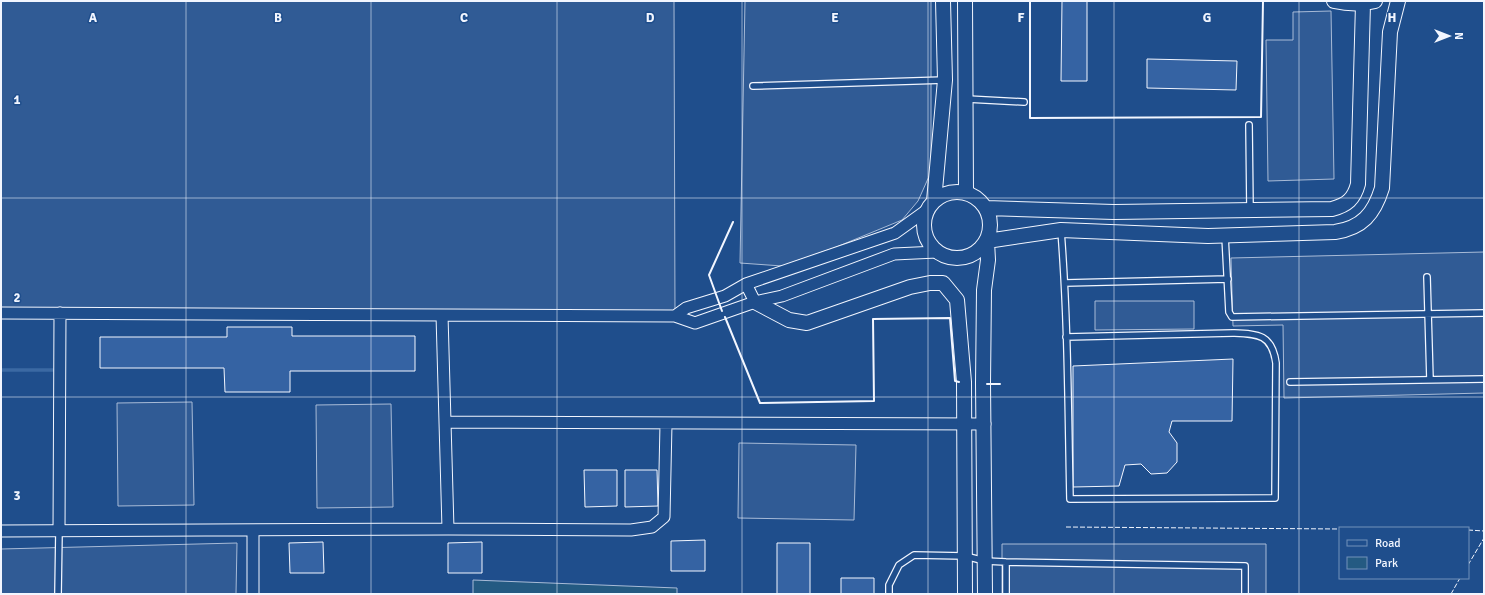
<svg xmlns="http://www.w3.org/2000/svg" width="1485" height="595" font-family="Signika,sans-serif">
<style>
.green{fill:#245a82;stroke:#a8bbd7}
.parking{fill:#305b95;stroke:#a8bbd7}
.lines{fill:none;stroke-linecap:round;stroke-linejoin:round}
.stream{stroke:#3b69a3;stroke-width:3.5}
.building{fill:#3563a3;stroke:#f2f6ff}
.service-casing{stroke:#f2f6ff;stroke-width:8}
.minor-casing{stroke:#f2f6ff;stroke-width:13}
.tertiary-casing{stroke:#f2f6ff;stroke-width:16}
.service{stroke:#1f4e8c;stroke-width:5.5}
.minor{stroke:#1f4e8c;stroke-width:11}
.tertiary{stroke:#1f4e8c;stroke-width:14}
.fence{stroke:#f2f6ff;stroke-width:1;stroke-dasharray:5 2;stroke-linecap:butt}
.wall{stroke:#f2f6ff;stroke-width:2}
.grid{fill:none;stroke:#f2f6ff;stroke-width:1;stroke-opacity:0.55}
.grid-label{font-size:13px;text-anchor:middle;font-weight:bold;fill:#f2f6ff;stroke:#1f4e8c;stroke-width:3;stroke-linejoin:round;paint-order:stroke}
</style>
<rect width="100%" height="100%" fill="#1f4e8c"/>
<path class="green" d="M473,580L677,588V594H473Z"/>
<path class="parking" d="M1,1H674L675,316L1,313Z
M745,1H931V172L918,201L902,220L834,248L782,266L740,263Z
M1331,11L1334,179L1268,181L1266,40H1293V12Z
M1484,252V393L1284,398L1283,325L1233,326L1231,258Z
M1095,301H1194V329L1095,330Z
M192,402L194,505L118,506L117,403Z
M391,404L393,507L317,508L316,405Z
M739,443L856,445L854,520L738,518Z
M237,543L236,594H1V549Z
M1002,544H1266V594H1002Z"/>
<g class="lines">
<path class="stream" d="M1,370H53"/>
</g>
<path class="building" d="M1062,1H1087V81H1061Z
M1147,59L1237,61L1236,90L1147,88Z
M227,327H292V336H415V371H290V392H225L224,368H100V337H227Z
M1233,359L1232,421H1172L1169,432L1177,443V462L1167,473L1151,474L1141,464L1125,465L1119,486L1073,487V366Z
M584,470H617V506L585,507Z
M625,470H657L658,506L625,507Z
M705,540V571H671V541Z
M323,542L324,573H290L289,543Z
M482,542V573H448V543Z
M777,543H810V594H777Z
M841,578H874V594H841Z"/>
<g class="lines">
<g class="service-casing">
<path id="service" d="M753,86L945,80
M967,99L1024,102
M1249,125L1250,210
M1061,231C1068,320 1068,409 1070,499L1275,498L1276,363C1272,334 1258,334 1233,333L1066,337
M1225,236L1229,312L1232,317L1484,313
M1427,277L1430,380
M1065,283L1228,279
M1290,382L1484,379
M1006,562V594
M58,594L59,531
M889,594V585L899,565L914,555L965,556L985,561L1006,562L1245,566V594"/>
</g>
<g class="minor-casing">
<path id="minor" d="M927,210L895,233L746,284L725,296L686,308L675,316L695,323L755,302L782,296L894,254L937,252
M746,284L755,302
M1,313L675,316
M442,315L448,529
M445,422L985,424
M253,530V594
M1,531L448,529L631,530L652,527L664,517L666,424
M59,531L60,313"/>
</g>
<g class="tertiary-casing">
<path id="tertiary" d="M965,1L966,192
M1334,1C1348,4 1360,5 1375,1
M924 225a33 33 0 1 1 66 0a33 33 0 1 1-66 0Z
M934,201L945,80L943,1
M986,208L1114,212L1332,209C1347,205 1354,199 1358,184L1363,4
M755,302L789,320L807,323L910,287L930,283H943L957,300L964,382L965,594
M985,594L983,383L984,290L988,260L987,241L1061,230L1208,236L1335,232C1362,228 1374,214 1382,188L1390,32L1398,1"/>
</g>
<use href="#service" class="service"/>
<use href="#minor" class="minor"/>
<use href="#tertiary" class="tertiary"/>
<path class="fence" d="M1066,527L1340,529
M1468,530L1484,531
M1468,565L1484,538
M1451,594L1460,578"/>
<path class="wall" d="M1030,1V118L1261,117L1263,1
M722,311L709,275L733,222
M725,317L760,403L874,401L873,319L950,318L955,381L959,382
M987,384H1000"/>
</g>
<path class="grid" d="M186,1V594M371,1V594M557,1V594M742,1V594M928,1V594M1114,1V594M1299,1V594M1,198H1484M1,397H1484"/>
<g class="grid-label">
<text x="93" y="22">A</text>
<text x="278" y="22">B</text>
<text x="464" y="22">C</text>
<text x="650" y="22">D</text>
<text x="835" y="22">E</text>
<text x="1021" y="22">F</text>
<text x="1207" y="22">G</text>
<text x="1392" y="22">H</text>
<text x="17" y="104">1</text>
<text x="17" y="302">2</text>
<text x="17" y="500">3</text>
</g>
<rect width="1485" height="595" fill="none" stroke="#f2f6ff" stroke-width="4"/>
<rect x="1339" y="527" width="130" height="52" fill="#1f4e8c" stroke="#7391ba"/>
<rect x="1347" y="540" width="20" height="6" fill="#1f4e8c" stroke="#7391ba"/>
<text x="1375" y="547" font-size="12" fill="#f2f6ff">Road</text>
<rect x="1347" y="557" width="20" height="12" fill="#245a82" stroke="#7391ba"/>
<text x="1375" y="567" font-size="12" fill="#f2f6ff">Park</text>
<g transform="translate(1449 36) rotate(90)" stroke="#1f4e8c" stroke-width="3" paint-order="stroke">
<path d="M0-3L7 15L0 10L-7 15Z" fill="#f2f6ff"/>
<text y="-6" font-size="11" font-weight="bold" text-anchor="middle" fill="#f2f6ff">N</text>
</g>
</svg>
